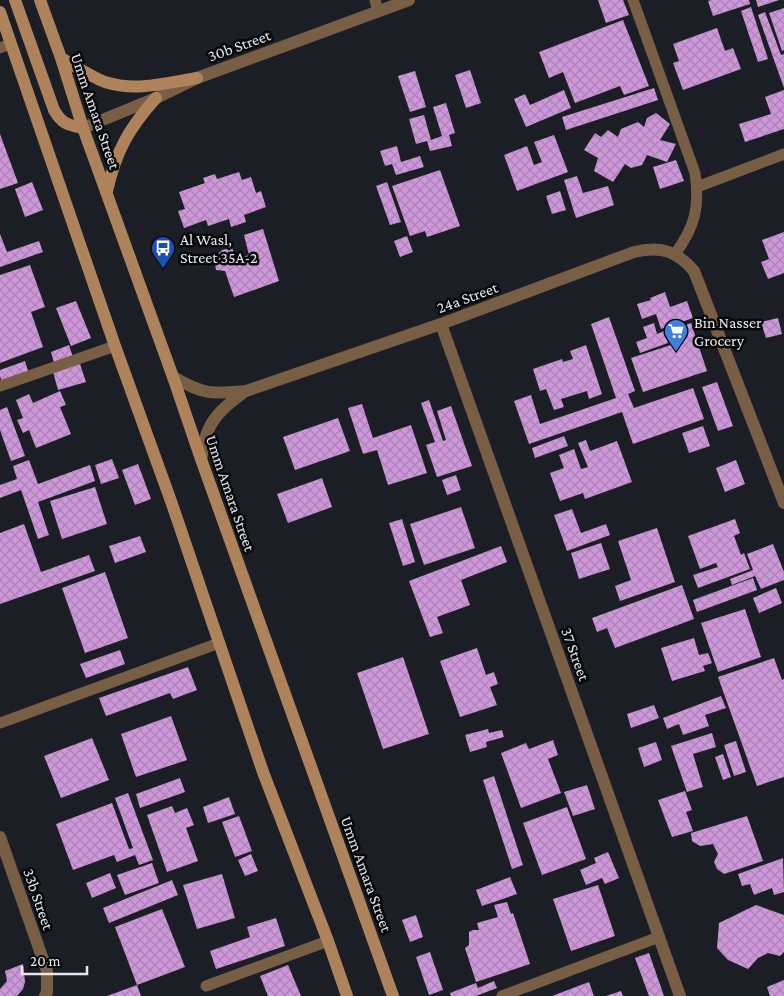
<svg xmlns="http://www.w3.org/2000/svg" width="784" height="996" font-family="'Crimson Pro',serif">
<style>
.building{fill:url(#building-cross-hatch)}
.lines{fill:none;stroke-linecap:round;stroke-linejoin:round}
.lane{stroke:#795e46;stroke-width:11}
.street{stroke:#795e46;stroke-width:12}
.secondary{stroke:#ae835c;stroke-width:12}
.labels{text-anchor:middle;stroke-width:5;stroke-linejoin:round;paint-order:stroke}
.street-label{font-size:16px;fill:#e6e8ed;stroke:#07080a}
.poi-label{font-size:16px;fill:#e6e8ed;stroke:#07080a;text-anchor:start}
</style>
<defs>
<pattern id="building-cross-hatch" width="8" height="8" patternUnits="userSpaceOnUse" patternTransform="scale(1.25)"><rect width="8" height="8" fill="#ce97da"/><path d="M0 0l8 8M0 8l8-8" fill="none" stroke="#ac83b5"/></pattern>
</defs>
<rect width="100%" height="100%" fill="#1b1e24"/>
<path class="building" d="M598,0H623L629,15L606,23Z
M711,0H749L750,4L713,16L708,1Z
M756,0H779L758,7Z
M751,7L768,59L758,62L741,11Z
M784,8V50L782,51L769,13Z
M765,12L781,55L784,54V88L758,15Z
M623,20L649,86L624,95L620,86L575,103L563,72L549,78L539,52Z
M717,28L725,51L733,48L741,69L683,90L673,63L679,61L673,44Z
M470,70L481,103L466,108L455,75Z
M415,71L426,107L410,112L398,76Z
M654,88L658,100L566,130L562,117Z
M564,90L571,108L526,127L514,99L525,94L530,105Z
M784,90V129L745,142L739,124L771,114L765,97Z
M446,103L455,133L449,135L452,146L430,151L427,141L416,144L409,119L424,115L431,140L442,136L433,107Z
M656,113L670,124L660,140L676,144L667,162L647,155L642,165L631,168L625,164L613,182L594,171L598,158L584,150L595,133L601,137L608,130L618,137L621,129L638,122L644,127L647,118Z
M0,134L18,183L0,189Z
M554,135L568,172L517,191L504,155L527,146L534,165L542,162L534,142Z
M397,146L401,162L420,156L424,167L396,175L392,164L385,166L380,151Z
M676,160L684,181L660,189L653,167Z
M440,170L460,226L427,237L425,231L410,236L392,186Z
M239,172L242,180L251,177L256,193L261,191L266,207L244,215L246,222L231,227L229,219L208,226L206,220L184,228L178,211L185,209L179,192L205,183L203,178L215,174L217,179Z
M577,176L583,193L608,186L614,205L576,218L564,180Z
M32,182L43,210L25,217L15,189Z
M387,182L401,222L390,225L376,186Z
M560,191L566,210L552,214L546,196Z
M263,229L279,281L234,297L225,271L216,270L214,258L222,250L232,248L237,259L249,255L244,235Z
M784,232V273L768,279L761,262L769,259L762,240Z
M0,234L7,252L39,241L43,252L0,267Z
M407,236L413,252L400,257L394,241Z
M30,265L45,307L31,312L43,347L0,363V275Z
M665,292L670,307L687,301L693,318L661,329L656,314L642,319L637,304L651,300L650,298Z
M76,301L91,338L71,346L56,308Z
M609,317L635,391L628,394L634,408L693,388L704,419L633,444L622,412L529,444L514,401L531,395L540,424L616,398L591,324Z
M778,318L782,334L766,338L761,322Z
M654,323L657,334L664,331L668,343L640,353L636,342L647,338L643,327Z
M691,323L707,371L643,392L631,358L671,345L666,332Z
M69,345L73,357L54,363L51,352Z
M586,345L602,394L589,399L587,391L561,399L564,407L554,410L546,389L540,391L533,369L562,359L563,362L573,359L570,351Z
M25,361L29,374L2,383L0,376V370Z
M80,364L86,382L58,390L53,372Z
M717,382L733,426L718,431L702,387Z
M60,391L66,405L60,407L71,434L36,448L29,430L23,433L17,420L23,418L16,400L29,394L33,403Z
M429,400L443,441L446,440L437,411L451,406L472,466L437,477L426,445L435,442L421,403Z
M362,404L373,438L411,425L427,473L388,485L377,450L363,454L348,408Z
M7,407L25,456L11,461L0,430V410Z
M338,418L350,451L295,470L283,437Z
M703,426L710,446L689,453L682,433Z
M564,436L568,446L535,458L532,448Z
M586,440L590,451L617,441L632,482L585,499L583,493L560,501L550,473L564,468L559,455L574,449L581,469L588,467L578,443Z
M112,459L119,478L101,484L95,465Z
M29,460L38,484L90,465L95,481L38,502L49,535L38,539L21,490L0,498V485L17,479L13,466Z
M736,460L745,484L725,492L716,468Z
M138,464L151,499L135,505L122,470Z
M456,475L461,490L447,495L442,480Z
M322,478L332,507L288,523L277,494Z
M95,487L107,524L62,539L50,501Z
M461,507L475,548L424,565L410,524Z
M572,509L581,533L606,524L610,535L567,551L554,515Z
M402,519L415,562L403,566L389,523Z
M735,519L740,533L734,536L741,555L744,553L750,569L698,588L693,575L718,567L716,563L700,569L688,536Z
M24,524L41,572L89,555L95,571L0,604V533Z
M657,528L675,582L620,601L615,586L631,580L618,541Z
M140,536L146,552L115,563L109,546Z
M601,543L610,569L579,579L571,553Z
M773,544L784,572V580L761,589L755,576L732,585L730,579L753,570L747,554Z
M501,546L507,562L461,580L470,605L437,617L443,633L430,637L409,581Z
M105,572L128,638L85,653L62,588Z
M753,578L757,590L697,612L693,600Z
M682,585L694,619L615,648L607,628L597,632L592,618Z
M776,588L782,603L759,613L753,598Z
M745,609L761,657L718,672L701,623Z
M694,638L699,655L708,653L712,663L703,666L705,671L672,681L661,648Z
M477,648L486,675L494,672L498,684L490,687L497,705L460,717L440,661Z
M120,650L125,664L86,678L80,664Z
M403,657L429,734L383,749L357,673Z
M774,658L782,680L784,679V777L757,786L718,677Z
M188,667L197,690L173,699L170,693L106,716L99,698Z
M721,696L726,708L705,715L709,726L683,735L679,724L667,729L663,718Z
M654,705L659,718L631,728L627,714Z
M171,716L187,760L136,777L121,734Z
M488,729L489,733L502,730L504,737L486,742L487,747L470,752L465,735Z
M712,733L716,747L693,754L703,787L687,792L671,746Z
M92,738L109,780L61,798L44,756Z
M553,740L558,755L548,759L561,793L521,808L501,753L526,743L529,749Z
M736,741L746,772L734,776L724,745Z
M656,742L662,760L644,767L638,748Z
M723,754L731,777L723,780L715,757Z
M494,776L523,865L512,869L483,780Z
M180,778L185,792L140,808L136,794Z
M587,785L595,809L573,816L564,792Z
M685,791L692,810L686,812L693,831L672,837L658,800Z
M128,793L153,860L139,865L135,855L117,862L114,855L73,870L56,824L112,803L129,849L133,848L115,798Z
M229,797L235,814L208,823L203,807Z
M172,806L175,813L187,808L194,825L186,828L198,861L167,872L147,815Z
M567,807L586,859L542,875L523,823Z
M239,816L252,851L235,857L222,822Z
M747,816L763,861L724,874L717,869L714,862L718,854L713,844L700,846L692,841L691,833Z
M608,852L619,878L605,884L602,878L586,885L580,870L596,863L594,858Z
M251,854L258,871L245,876L238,860Z
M783,858L784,892L774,895L772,888L754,895L750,884L742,886L738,874Z
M152,863L159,883L125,895L117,875Z
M110,873L116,888L92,898L86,883Z
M222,874L235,918L197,929L183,885Z
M510,877L517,894L482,906L476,890Z
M172,880L178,895L109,923L103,908Z
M598,885L615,936L571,951L553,899Z
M507,902L511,914L513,913L530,964L476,982L465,948L469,945V932L473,930H479L477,923L498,917L494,905Z
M756,905L784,915V952L780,956L768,953L758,958L748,969L728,960L717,948L719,923Z
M162,909L185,967L137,985L141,996H107L137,985L115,927Z
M416,915L423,937L410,942L402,920Z
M276,918L285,946L216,969L210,951L250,937L247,927Z
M430,952L443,990L429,995L416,957Z
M649,953L664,996H649L635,958Z
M23,964L25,982L23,989L17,996H0V989L7,981L5,971Z
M288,965L301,996H268L260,976Z
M784,980V996H770L767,987Z
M494,981L497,988L476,996H451L450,993L476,983L478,988Z
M589,982L594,996H552Z
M621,991L623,996H606Z"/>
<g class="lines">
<path class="lane" d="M375,0L378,11
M633,0L695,173C700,207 695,227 675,254
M0,48L10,44
M697,187L784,154
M0,386L115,346
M0,723L219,643
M206,986L328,941
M502,996L659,937"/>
<path class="street" d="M83,128L156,98L197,78L409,0
M441,324L680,996
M173,377C204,395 212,394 246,391L441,324L634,252C660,246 676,250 694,271L784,503
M201,459C203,452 204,444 206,436C212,416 228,404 244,392
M0,837L47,971V992L45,996"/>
<path class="secondary" d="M15,0L54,110C62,124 68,125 83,128
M40,0L61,58L83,128L173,377L201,459L393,996
M0,12L115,346L172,504L263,772L328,941L347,996
M61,58C75,66 90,76 105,82C136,92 166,83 197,78
M107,191C116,151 129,128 156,98"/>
</g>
<defs>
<g id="bus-pin" transform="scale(1.25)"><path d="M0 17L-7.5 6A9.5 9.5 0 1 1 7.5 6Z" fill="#1a4fb4" stroke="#07080a"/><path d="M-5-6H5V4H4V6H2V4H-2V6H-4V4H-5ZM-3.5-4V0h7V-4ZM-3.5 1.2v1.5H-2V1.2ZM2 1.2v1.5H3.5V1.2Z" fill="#fff"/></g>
<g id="supermarket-pin" transform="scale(1.25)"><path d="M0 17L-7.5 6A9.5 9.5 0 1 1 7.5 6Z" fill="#3f7fe0" stroke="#07080a"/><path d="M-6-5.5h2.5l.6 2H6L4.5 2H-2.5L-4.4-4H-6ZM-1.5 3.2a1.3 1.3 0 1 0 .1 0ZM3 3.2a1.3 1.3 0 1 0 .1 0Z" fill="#fff"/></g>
</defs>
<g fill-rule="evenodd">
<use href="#bus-pin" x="163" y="248"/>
<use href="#supermarket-pin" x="676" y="331"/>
</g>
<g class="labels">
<g class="street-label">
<text transform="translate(239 45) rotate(-20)" y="6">30b Street</text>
<text transform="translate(96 111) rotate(71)" y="6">Umm Amara Street</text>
<text transform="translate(467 297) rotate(-20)" y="6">24a Street</text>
<text transform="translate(231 493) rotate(71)" y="6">Umm Amara Street</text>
<text transform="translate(576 654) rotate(70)" y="6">37 Street</text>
<text transform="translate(367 874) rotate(70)" y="6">Umm Amara Street</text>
<text transform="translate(39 899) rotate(71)" y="6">33b Street</text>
</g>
<g class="poi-label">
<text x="180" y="245">Al Wasl,<tspan x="180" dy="18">Street 35A-2</tspan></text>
<text x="694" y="328">Bin Nasser<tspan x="694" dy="18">Grocery</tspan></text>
</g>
</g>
<path d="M22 966v8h65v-8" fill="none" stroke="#e6e8ed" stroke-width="2.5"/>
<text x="30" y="966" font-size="15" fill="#e6e8ed" stroke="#07080a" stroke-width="4" paint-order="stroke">20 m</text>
</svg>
